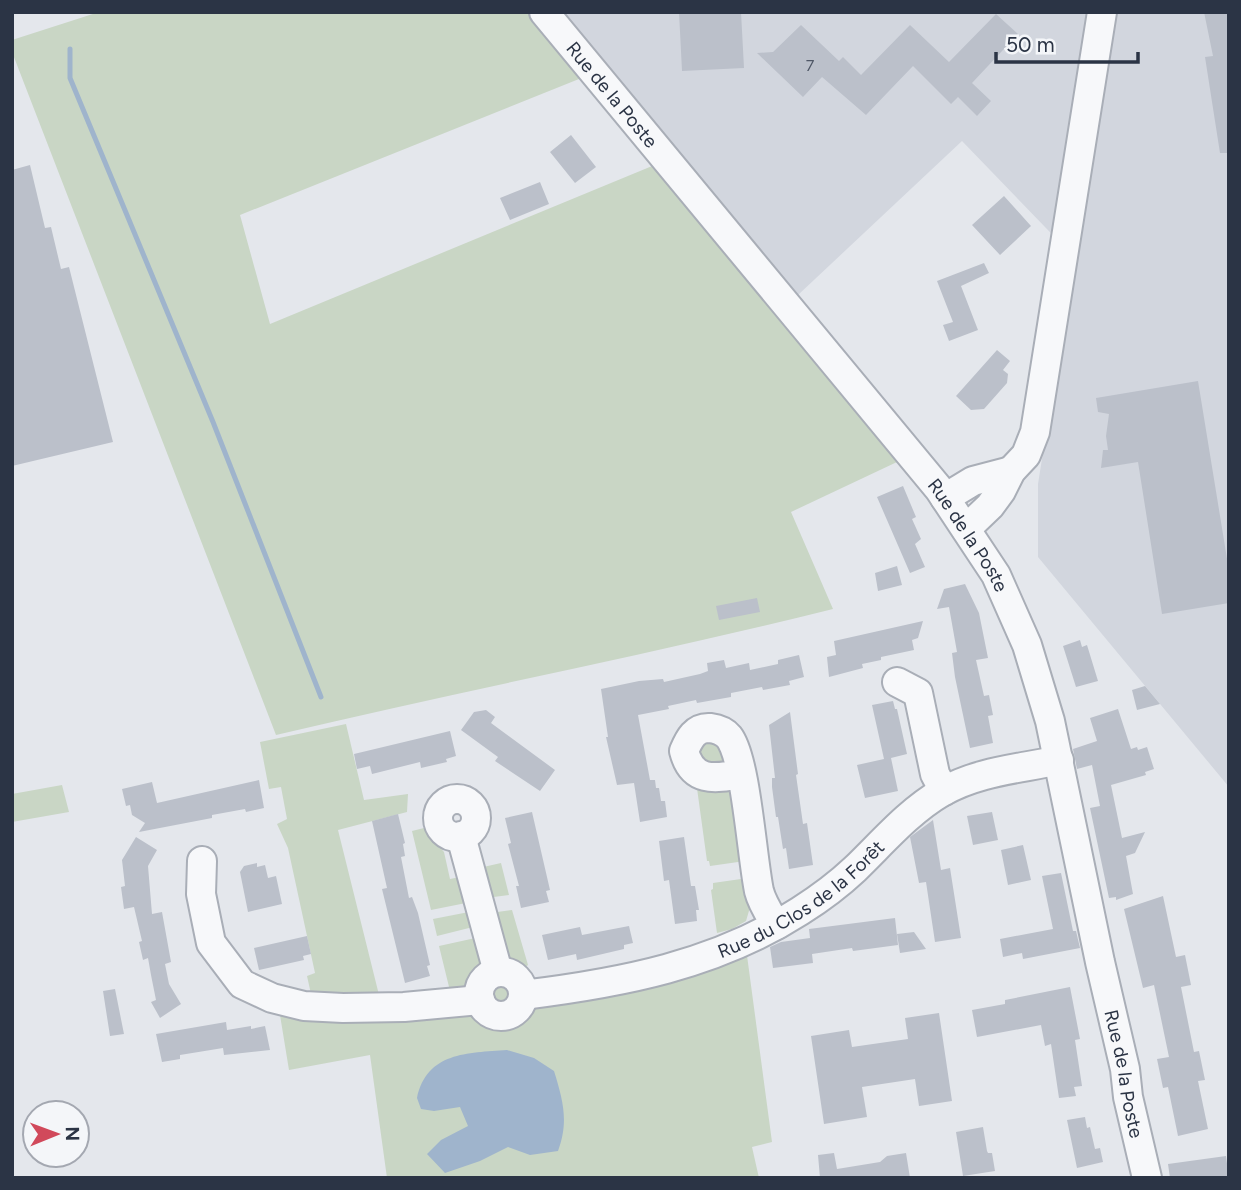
<svg xmlns="http://www.w3.org/2000/svg" width="1241" height="1190" font-family="Figtree,sans-serif">
<style>
.built{fill:#d2d6de}
.green{fill:#c9d6c5}
.water{fill:#9fb4cc}
.lines{fill:none;stroke-linecap:round;stroke-linejoin:round}
.stream{stroke:#9fb4cc;stroke-width:5}
.building{fill:#bbc0ca}
.minor-casing{stroke:#a9aeb7;stroke-width:32}
.minor{stroke:#f7f8fa;stroke-width:28}
.labels{text-anchor:middle;stroke-width:5;stroke-linejoin:round;paint-order:stroke}
.number-label{font-size:16px;fill:#4f5766}
.street-label{font-size:19px;fill:#2b3445;stroke:#f4f6f9}
</style>
<rect width="100%" height="100%" fill="#e4e7ec"/>
<path class="built" d="M531,12H1229V787L1038,557V484L1074,257L962,141L782,310Z"/>
<path class="green" d="M99,12H531L584,77L240,215L270,324L657,164L782,310L897,462L791,512L833,609C648,655 461,691 276,735L12,52V40Z
M346,724L364,800L408,794L407,812L338,830L379,995L311,994L307,976L315,973L288,848L277,824L287,819L281,787L269,789L260,742Z
M719,737L725,763L715,770L692,749L694,744Z
M696,781L725,788L733,794L745,861L710,866L709,861H707Z
M62,785L69,812L12,822V794Z
M428,827L430,836L444,852L450,879L465,876L471,902L431,910L412,831Z
M501,863L509,895L486,898L479,868Z
M748,878L751,904L746,921L732,929L717,933L711,890L713,889V883Z
M512,910L528,965L522,970L507,962L490,913Z
M474,911L477,926L437,936L433,919Z
M480,937L484,964L474,978L470,991L451,995L439,946Z
M746,948L772,1142L752,1147L759,1178H387L370,1055L289,1070L279,1009L472,1012C496,1029 513,1029 531,1005Z
M489 995a13 13 0 1 1 26 0a13 13 0 1 1-26 0Z"/>
<path class="water" d="M507,1050L534,1058L554,1071C563,1100 569,1122 558,1151L530,1155L508,1147L480,1161L445,1173L427,1154L441,1140L468,1126L460,1107L434,1111L421,1109L417,1098C427,1052 467,1053 507,1050Z"/>
<g class="lines">
<path class="stream" d="M70,49V78L213,422L321,697"/>
</g>
<path class="building" d="M679,12H741L744,68L682,71Z
M1204,12H1229V153H1220L1205,57L1213,56Z
M996,14L1018,34L972,83L991,101L977,116L958,97L951,104L913,66L866,115L822,77L803,97L757,53L773,52L801,25L839,61L843,57L861,75L910,25L949,62Z
M571,135L596,167L575,183L550,152Z
M30,165L45,228L51,227L61,269L69,267L113,442L12,466V170Z
M540,182L549,204L510,220L500,198Z
M1004,196L1031,226L1000,255L972,225Z
M984,263L989,273L961,286L978,330L949,341L943,325L953,322L937,281Z
M997,350L1010,361L1003,370L1008,374L1007,383L984,409L971,410L956,396Z
M1198,381L1229,571V603L1162,614L1138,462L1101,468L1103,450H1108L1106,436L1109,414L1098,412L1096,398Z
M903,486L916,517L912,519L921,539L915,544L925,567L910,573L877,497Z
M897,566L902,585L878,591L875,573Z
M965,584L979,613L988,658L976,660L984,696L989,695L993,715L988,716L993,743L970,748L955,677L952,653L957,652L949,607L937,609L944,589Z
M757,598L760,612L719,620L716,606Z
M923,621L918,638L912,640L914,650L881,657V660L862,664L863,668L829,677L827,657L836,655L834,641Z
M1080,640L1082,647L1087,645L1098,681L1076,687L1063,646Z
M799,655L804,677L789,681L790,685L763,690L762,687L731,693V697L697,703L696,700L668,706L669,709L638,715L650,780H655L656,788H659L661,801H665L667,817L640,822L634,783L617,785L606,737H608L601,689L639,681L663,679L664,682L700,674L708,671L707,663L724,660L726,668L749,663L750,670L778,664V660Z
M1145,686L1160,704L1137,710L1132,690Z
M893,701L895,709H897L907,754L891,758L898,791L865,798L857,765L884,759L872,705Z
M1118,709L1131,749L1137,747L1138,750L1147,747L1154,769L1145,772L1146,775L1111,785L1122,838L1145,832L1135,853L1126,856L1133,894L1116,900V897L1109,898L1090,808L1100,806L1092,765L1077,769L1073,749L1097,741L1090,718Z
M486,710L495,717L491,723L555,770L540,791L495,761L498,757L461,730L474,712Z
M790,712L798,774L796,775L803,824L807,823L813,865L789,869L786,848L783,849L778,817H776L772,787V778H775L769,725Z
M450,731L456,756L446,759L447,762L421,768L420,762L372,774L370,766L357,769L354,754Z
M259,780L264,808L246,812L245,809L212,815V818L139,832L145,823L132,815L130,805L126,806L122,789L152,782L157,803Z
M532,812L550,890L546,891L549,902L521,908L516,886H519L508,844L511,843L505,818Z
M992,812L998,840L973,845L967,816Z
M398,814L405,843L403,844L405,856L401,857L409,898L412,897L418,913L430,965L427,966L430,976L405,983L382,889L387,888L372,821Z
M933,820L941,870L950,868L961,938L935,942L926,882L919,883L910,837Z
M136,837L157,850L148,866L152,914L162,912L171,962L165,964L169,984L181,1004L160,1018L151,1002L156,1000L151,975L148,958L143,960L139,942L142,941L134,907L124,909L121,887L125,886L122,860Z
M684,837L691,886H695L699,910H696L697,921L675,924L669,880L664,881L659,841Z
M1023,845L1031,880L1008,885L1001,850Z
M257,863V867L265,865L268,878L276,876L282,904L248,912L240,872L244,866Z
M1061,873L1073,931H1076L1080,948L1023,959L1022,953L1003,957L1000,939L1053,929L1042,876Z
M1163,896L1176,957L1185,955L1191,985L1181,987L1194,1052L1199,1051L1205,1080L1198,1081L1208,1129L1178,1136L1168,1087L1163,1088L1157,1059L1169,1057L1154,985L1143,988L1124,909Z
M895,918L898,945L853,951L852,948L812,954L813,963L773,968L770,947L781,942L810,938L809,929Z
M629,926L633,943L624,945V949L577,960L576,954L548,960L542,935L580,927L582,935Z
M914,932L926,949L900,953L897,934Z
M307,936L311,954L303,956L304,960L259,970L254,948Z
M1070,987L1080,1039L1075,1040L1082,1086L1074,1087L1076,1096L1059,1098L1051,1044L1045,1046L1041,1025L977,1037L972,1010L1005,1004V1000Z
M115,989L124,1034L110,1036L103,991Z
M939,1013L952,1101L919,1106L915,1079L862,1087L867,1117L824,1124L811,1036L849,1030L852,1047L908,1039L905,1018Z
M226,1022L227,1030L251,1026V1029L265,1026L270,1050L224,1055L223,1048L180,1055V1059L162,1062L156,1034Z
M1085,1117L1087,1128L1090,1127L1095,1149L1100,1148L1103,1162L1077,1168L1067,1120Z
M983,1127L987,1151L988,1153H992L995,1171L963,1176L956,1132Z
M834,1153L837,1169L880,1162L887,1156L906,1153L910,1178H820L818,1155Z
M1226,1156L1229,1178H1170L1168,1164Z"/>
<g class="lines">
<g class="minor-casing">
<g id="minor">
<path id="s1" d="M544,12L939,489L996,575L1027,645L1050,721L1100,962L1125,1069L1128,1097L1147,1178"/>
<path d="M945,498L973,481L1011,471"/>
<path d="M966,529L990,506L1001,491L1011,471L1026,455L1035,432L1102,12"/>
<path d="M897,682L918,693L935,774L944,791"/>
<path d="M741,774C713,779 692,782 684,751C689,739 695,727 710,728C718,729 724,731 729,737C746,759 752,858 759,891C762,903 770,915 776,925"/>
<circle cx="457" cy="818" r="19"/>
<path d="M461,836L498,972"/>
<path d="M202,861L201,894L211,943L242,984L272,998L304,1006L343,1008L404,1007L480,1000"/>
<circle cx="501" cy="994" r="22"/>
<path id="s2" d="M523,995C621,983 716,965 800,911C819,899 838,885 855,869C883,842 908,812 942,792C979,771 1019,769 1059,760"/>
</g>
</g>
<use href="#minor" class="minor"/>
</g>
<g class="labels">
<g class="number-label">
<text x="810" y="71">7</text>
</g>
<g class="street-label">
<text dy="7" stroke="none"><textPath href="#s1" startOffset="107">Rue de la Poste</textPath></text>
<text dy="7" stroke="none"><textPath href="#s1" startOffset="674">Rue de la Poste</textPath></text>
<text dy="7" stroke="none"><textPath href="#s2" startOffset="299">Rue du Clos de la Forêt</textPath></text>
<text dy="7" stroke="none"><textPath href="#s1" startOffset="1239">Rue de la Poste</textPath></text>
</g>
</g>
<rect width="1241" height="1190" fill="none" stroke="#2b3445" stroke-width="28"/>
<g transform="translate(56 1134) rotate(89)"><circle r="33" fill="#f4f6f9" stroke="#a4a8b1" stroke-width="2"/>
<path d="M0-5L12 26L0 18L-12 26Z" fill="#d1495b"/>
<text y="-10" font-size="19" font-weight="bold" text-anchor="middle" fill="#2b3445">N</text>
</g>
<path d="M996 52v10h142v-10" fill="none" stroke="#2b3445" stroke-width="3.5"/>
<text x="1006" y="52" font-size="21" fill="#2b3445" stroke="#f4f6f9" stroke-width="5" paint-order="stroke">50 m</text>
</svg>
